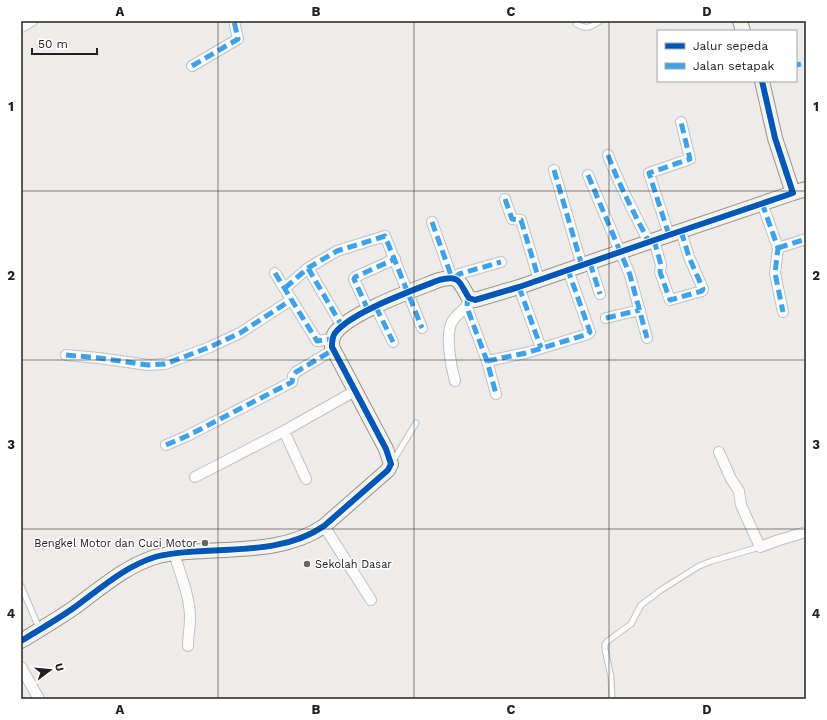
<svg xmlns="http://www.w3.org/2000/svg" width="827" height="720" font-family="'Work Sans',sans-serif">
<style>
.lines{fill:none;stroke-linecap:round;stroke-linejoin:round}
.lane-casing{stroke:#c1c1c0;stroke-width:7}
.street-casing{stroke:#c1c1c0;stroke-width:12}
.secondary-casing{stroke:#979483;stroke-width:16}
.lane{stroke:#fcfcfc;stroke-width:5}
.street{stroke:#fcfcfc;stroke-width:10}
.secondary{stroke:#f3f2ed;stroke-width:14}
.quiet{stroke:#3da2ea;stroke-width:5;stroke-dasharray:10 5;stroke-linecap:butt}
.cycleway-casing{stroke:#fff;stroke-width:8}
.cycleway{stroke:#0057b8;stroke-width:6}
.grid{fill:none;stroke:#202020;stroke-width:1;stroke-opacity:0.55}
.poi-dot{fill:#686767;stroke:#fff;stroke-width:1.5}
.labels{text-anchor:middle;stroke-width:3;stroke-linejoin:round;paint-order:stroke}
.poi-label{font-size:11px;fill:#202020;stroke:#fff;text-anchor:end}
.neatline{fill:none;stroke:#202020;stroke-width:1.5}
.grid-label{font-size:13px;text-anchor:middle;font-weight:bold;fill:#202020}
</style>
<rect width="100%" height="100%" fill="#eeecea"/>
<g class="lines">
<g class="lane-casing">
<path id="lane" d="M576,24C587,30 591,27 600,21
M393,461L416,423
M21,586L39,628
M612,699L611,677L605,649V644L609,640L631,624L641,605L661,590L699,566L712,561L760,547"/>
</g>
<g class="street-casing">
<path id="street" d="M21,27L32,21
M192,66L238,39L234,21
M608,155C619,185 634,213 649,242
M554,170L582,266
M588,175L630,275L647,338
M505,199L512,219L521,220L539,280
M762,203L778,248L775,273L783,312
M432,222L452,278
M669,235L649,173L690,159L681,122
M654,240L661,265L660,272L670,300L702,291L703,289L689,257L681,231
M778,248L806,239
M590,263L600,294
M308,268L342,326
M275,273L317,341L332,339
M455,278L459,274L501,262
M519,287L541,348
M285,288L308,268L337,251L385,236L422,328
M468,296L467,306L469,313L487,361L496,394
M376,307L393,342
M368,310L354,279L355,277L395,259
M606,318L640,310
M66,355L99,358L148,365L165,364L210,347L240,333L291,300
M487,361L526,353L588,334L590,332L568,270
M455,381C451,367 445,335 452,322C455,316 462,311 467,306
M284,431L306,479
M166,445L187,436L292,382L293,376L296,372L333,350
M719,452L731,479L739,491L741,505L760,547L779,540L806,532
M195,477L284,431L355,391
M324,526L371,600
M174,553C180,574 190,596 190,618C190,627 188,636 188,646
M21,667L39,699"/>
</g>
<g class="secondary-casing">
<path id="secondary" d="M740,21L743,31
M793,193L806,189
M21,641C39,630 58,619 75,607C101,588 124,567 155,557C165,554 177,553 188,552C233,548 285,553 324,526L388,470L391,464L386,449L332,347C332,342 332,337 335,333C351,312 414,290 439,280C461,274 459,283 469,298L475,300L519,287L669,235L793,193L775,138L762,81"/>
</g>
<use href="#lane" class="lane"/>
<use href="#street" class="street"/>
<use href="#secondary" class="secondary"/>
<path class="quiet" d="M796,65L801,64
M192,66L238,39L234,21
M608,155C619,185 634,213 649,242
M554,170L582,266
M588,175L630,275L647,338
M505,199L512,219L521,220L539,280
M762,203L778,248L775,273L783,312
M432,222L452,278
M669,235L649,173L690,159L681,122
M654,240L661,265L660,272L670,300L702,291L703,289L689,257L681,231
M778,248L806,239
M590,263L600,294
M308,268L342,326
M275,273L317,341L332,339
M455,278L459,274L501,262
M519,287L541,348
M285,288L308,268L337,251L385,236L422,328
M468,296L467,306L469,313L487,361L496,394
M376,307L393,342
M368,310L354,279L355,277L395,259
M606,318L640,310
M66,355L99,358L148,365L165,364L210,347L240,333L291,300
M487,361L526,353L588,334L590,332L568,270
M166,445L187,436L292,382L293,376L296,372L333,350"/>
<g class="cycleway-casing">
<path id="cycleway" d="M21,641C39,630 58,619 75,607C101,588 124,567 155,557C165,554 177,553 188,552C233,548 285,553 324,526L388,470L391,464L386,449L332,347C332,342 332,337 335,333C351,312 414,290 439,280C461,274 459,283 469,298L475,300L519,287L669,235L793,193L775,138L762,81"/>
</g>
<use href="#cycleway" class="cycleway"/>
</g>
<path class="grid" d="M218,21V699M414,21V699M609,21V699M21,191H806M21,360H806M21,529H806"/>
<g class="poi-dot">
<circle cx="205" cy="543" r="4"/>
<circle cx="307" cy="564" r="4"/>
</g>
<g class="labels">
<g class="poi-label">
<text x="197" y="547">Bengkel Motor dan Cuci Motor</text>
<text x="315" y="568" text-anchor="start">Sekolah Dasar</text>
</g>
</g>
<rect width="827" height="720" fill="none" stroke="#ffffff" stroke-width="44"/>
<rect x="657" y="30" width="140" height="52" fill="#ffffff" stroke="#a6a6a6"/>
<rect x="665" y="43" width="20" height="6" fill="#0057b8" stroke="#a6a6a6"/>
<text x="693" y="50" font-size="12" fill="#202020">Jalur sepeda</text>
<rect x="665" y="63" width="20" height="6" fill="#3da2ea" stroke="#a6a6a6"/>
<text x="693" y="70" font-size="12" fill="#202020">Jalan setapak</text>
<g transform="translate(50 670) rotate(74)" stroke="#ffffff" stroke-width="3" paint-order="stroke">
<path d="M0-3L7 15L0 10L-7 15Z" fill="#202020"/>
<text y="-6" font-size="11" font-weight="bold" text-anchor="middle" fill="#202020">U</text>
</g>
<path d="M32 48v6h65v-6" fill="none" stroke="#202020" stroke-width="2"/>
<text x="38" y="48" font-size="12" fill="#202020" stroke="#ffffff" stroke-width="3" paint-order="stroke">50 m</text>
<rect x="22" y="22" width="783" height="676" class="neatline"/>
<g class="grid-label">
<text x="120" y="16">A</text>
<text x="316" y="16">B</text>
<text x="511" y="16">C</text>
<text x="707" y="16">D</text>
<text x="11" y="111">1</text>
<text x="816" y="111">1</text>
<text x="11" y="280">2</text>
<text x="816" y="280">2</text>
<text x="11" y="449">3</text>
<text x="816" y="449">3</text>
<text x="11" y="618">4</text>
<text x="816" y="618">4</text>
<text x="120" y="714">A</text>
<text x="316" y="714">B</text>
<text x="511" y="714">C</text>
<text x="707" y="714">D</text>
</g>
</svg>
